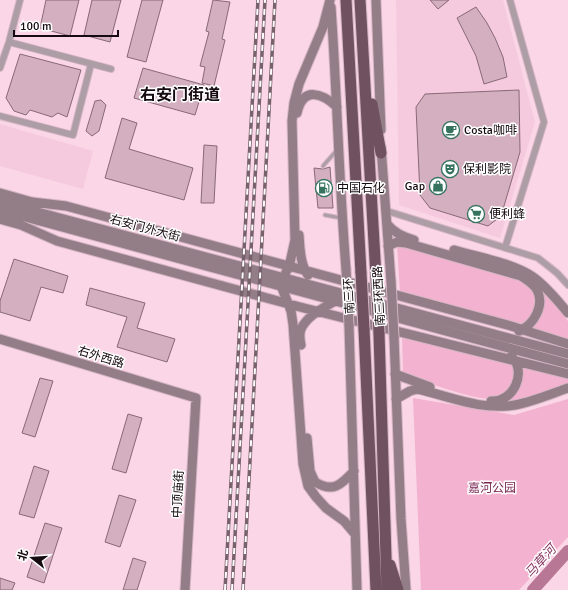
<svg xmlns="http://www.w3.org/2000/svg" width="568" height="590" font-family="Signika,'Noto Sans SC',sans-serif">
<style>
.built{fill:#f6cade}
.green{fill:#f3b2d0}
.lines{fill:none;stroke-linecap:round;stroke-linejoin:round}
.river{stroke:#b97796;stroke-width:12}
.building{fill:#d3afbf;stroke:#896977}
.lane-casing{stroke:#d5b5c4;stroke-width:5}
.street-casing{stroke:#d5b5c4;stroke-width:8}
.secondary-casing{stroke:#d5b5c4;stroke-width:11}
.highway-casing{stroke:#d5b5c4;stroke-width:13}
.lane{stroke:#ad9da4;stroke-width:3}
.street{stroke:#ad9da4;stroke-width:6}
.secondary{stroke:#937d86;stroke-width:9}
.highway{stroke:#6f515f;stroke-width:11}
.rail-casing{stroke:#77616b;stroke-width:3.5}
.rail{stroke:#fff;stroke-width:2;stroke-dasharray:6;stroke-linecap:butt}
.secondary-bridge-casing{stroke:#d5b5c4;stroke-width:11;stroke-linecap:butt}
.highway-bridge-casing{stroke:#d5b5c4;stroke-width:13;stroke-linecap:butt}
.secondary-bridge{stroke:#937d86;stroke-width:9}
.highway-bridge{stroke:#6f515f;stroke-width:11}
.labels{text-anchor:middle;stroke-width:3;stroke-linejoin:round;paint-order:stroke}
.poi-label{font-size:12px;fill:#150a0f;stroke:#fff;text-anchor:start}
.street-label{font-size:12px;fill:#150a0f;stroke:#fff}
.park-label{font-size:12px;fill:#792955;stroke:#fff}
.water-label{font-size:13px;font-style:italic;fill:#863560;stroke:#fff}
.district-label{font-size:16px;font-weight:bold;fill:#150a0f;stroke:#fff}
</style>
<rect width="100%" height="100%" fill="#fad6e6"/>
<path class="built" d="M396,0H503L535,122L500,238L399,205Z
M0,124L93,151L83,189L0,166Z"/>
<path class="green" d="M397,245L520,277L535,288C536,308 540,318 518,325L400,292Z
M544,291L568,321V341L527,330L543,307Z
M402,334L511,363C515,371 516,377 512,386C509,391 503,399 496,399C470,400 428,382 403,374Z
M519,363L568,377V384L508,403L517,389Z
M413,398L514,415L568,399V537L519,590H421Z"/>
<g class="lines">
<path class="river" d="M533,590L568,551"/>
</g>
<path class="building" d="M46,0H79L70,36L40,28Z
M92,0H121L110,42L84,35Z
M142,0H163L146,62L127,57Z
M213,0L230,2L222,39L225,40L214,86L202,83L205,67L200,66L209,32L206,31Z
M430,0H449L438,9Z
M476,7L487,23L495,38L503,57L507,77L484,84L476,56L457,18Z
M20,54L81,70L67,117L58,113L52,117L30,110L26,115L14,111L6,98Z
M143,68L204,85L195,115L134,98Z
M519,90L520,152L501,216L488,226L430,208L420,195L416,107L425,94Z
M101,100L106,105L99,131L92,136L86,131L95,101Z
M122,118L137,123L129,149L193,168L184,200L105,178Z
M204,145L217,146L214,203H201Z
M330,167L333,208H318L314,168L323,169Z
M14,259L68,276L63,293L41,287L30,321L0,312V301Z
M90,288L145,303L137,328L175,339L167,362L117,347L127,317L86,305Z
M40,378L53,381L35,437L22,433Z
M128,414L142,418L126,473L112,469Z
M34,466L49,471L34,518L19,514Z
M119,495L136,500L120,547L105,542Z
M45,523L62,528L44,583L27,577Z
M133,558L146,562L137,590H123Z
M0,578L15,583L12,590H0Z"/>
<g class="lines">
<g class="lane-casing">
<path id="lane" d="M323,166L337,150
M325,215L341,218"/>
</g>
<g class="street-casing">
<path id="street" d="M9,42L111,69
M0,68L9,42L20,0
M0,116L73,135L91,64
M387,211L538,258L557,273L568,285
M505,248L544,122L510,0"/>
</g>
<g class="secondary-casing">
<path id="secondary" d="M376,0L381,130
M331,7C337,94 339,182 346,269
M297,113C303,86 322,93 337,107
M381,147L391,281
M0,193L32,202L66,206L511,326L568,344
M0,202L568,354
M0,210C189,262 378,314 568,364
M0,219L21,225L57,241L300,307L568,374
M387,224C394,233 403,237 414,240
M299,235C300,248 300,264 308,275
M388,246L397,242L406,243L521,276C527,280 534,284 537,290C545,305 534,325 519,331
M454,250C477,257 513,263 533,277C547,287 557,300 568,313
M286,272L289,267L295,240L292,121L294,103L299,84L323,27L330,0
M282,288L291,311L293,324L303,464L308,486L316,497L326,508L344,521L355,534
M349,325L357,590
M394,337L401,519L406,590
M0,339L196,398L185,590
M301,345C300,340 299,334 301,329C307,316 323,308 335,301
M395,374L430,387
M396,399L410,391L417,389C449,396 481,411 515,405C532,402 551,394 568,388
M491,401C513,403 528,372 511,356
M307,438L310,471L315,482C333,493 341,485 354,471"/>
</g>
<g class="highway-casing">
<path id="highway" d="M346,0L361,273
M360,0L376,277
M372,104L381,153
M364,329L376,590
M379,333L387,590
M390,565L398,590"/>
</g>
<use href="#lane" class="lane"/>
<use href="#street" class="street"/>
<use href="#secondary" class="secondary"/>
<use href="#highway" class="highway"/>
<g class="rail-casing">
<path id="rail" d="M225,590L258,0
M232,590L265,0
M243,590L275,0"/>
</g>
<use href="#rail" class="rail"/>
<g class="secondary-bridge-casing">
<path id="secondary-bridge" d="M346,269L349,325
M391,281L394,337"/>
</g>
<g class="highway-bridge-casing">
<path id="highway-bridge" d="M361,273L364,329
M376,277L379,333"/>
</g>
<use href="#secondary-bridge" class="secondary-bridge"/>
<use href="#highway-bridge" class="highway-bridge"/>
</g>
<defs>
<g id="cafe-ring" transform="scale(0.9)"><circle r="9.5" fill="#fff" stroke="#35735f" stroke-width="1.5"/><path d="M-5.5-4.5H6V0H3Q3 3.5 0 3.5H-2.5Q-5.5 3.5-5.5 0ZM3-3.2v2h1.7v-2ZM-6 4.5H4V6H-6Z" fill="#35735f"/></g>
<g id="theatre-ring" transform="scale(0.9)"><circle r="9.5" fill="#fff" stroke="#35735f" stroke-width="1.5"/><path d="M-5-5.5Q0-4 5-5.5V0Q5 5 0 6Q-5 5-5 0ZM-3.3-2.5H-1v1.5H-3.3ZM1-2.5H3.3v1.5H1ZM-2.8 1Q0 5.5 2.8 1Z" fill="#35735f"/></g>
<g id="shop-ring" transform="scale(0.9)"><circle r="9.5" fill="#fff" stroke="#35735f" stroke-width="1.5"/><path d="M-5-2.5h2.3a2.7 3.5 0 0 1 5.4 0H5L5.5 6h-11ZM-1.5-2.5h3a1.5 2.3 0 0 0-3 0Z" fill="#35735f"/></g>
<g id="fuel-ring" transform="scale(0.9)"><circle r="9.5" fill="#fff" stroke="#35735f" stroke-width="1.5"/><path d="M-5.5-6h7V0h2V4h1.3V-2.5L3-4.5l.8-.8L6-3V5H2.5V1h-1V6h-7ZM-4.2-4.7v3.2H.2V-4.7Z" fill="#35735f"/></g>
<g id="supermarket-ring" transform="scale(0.9)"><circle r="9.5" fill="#fff" stroke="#35735f" stroke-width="1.5"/><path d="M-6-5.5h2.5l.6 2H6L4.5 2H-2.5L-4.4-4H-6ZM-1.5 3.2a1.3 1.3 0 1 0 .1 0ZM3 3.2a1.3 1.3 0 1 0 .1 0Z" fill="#35735f"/></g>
</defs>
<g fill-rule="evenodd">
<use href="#cafe-ring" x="451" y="130"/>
<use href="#theatre-ring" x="450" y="169"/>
<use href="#shop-ring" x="438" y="186"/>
<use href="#fuel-ring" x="324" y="188"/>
<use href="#supermarket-ring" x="476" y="214"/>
</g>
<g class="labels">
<g class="poi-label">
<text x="464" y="134">Costa咖啡</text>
<text x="463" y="173">保利影院</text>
<text x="425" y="190" text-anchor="end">Gap</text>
<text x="337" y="192">中国石化</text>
<text x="489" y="218">便利蜂</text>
</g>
<g class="street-label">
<text transform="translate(145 228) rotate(15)" y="4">右安门外大街</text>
<text transform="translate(349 296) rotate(-93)" y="4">南三环</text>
<text transform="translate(379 296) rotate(-93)" y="4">南三环西路</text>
<text transform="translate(101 357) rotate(17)" y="4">右外西路</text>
<text transform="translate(178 494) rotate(-87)" y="4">中顶庙街</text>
</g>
<g class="park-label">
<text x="492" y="492">嘉河公园</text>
</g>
<g class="water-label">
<text transform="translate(540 561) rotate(-48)" y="5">马草河</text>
</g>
<g class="district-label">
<text x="180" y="100">右安门街道</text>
</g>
</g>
<g transform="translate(32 558) rotate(287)" stroke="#ffffff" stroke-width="3" paint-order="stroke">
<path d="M0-3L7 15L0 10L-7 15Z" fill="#150a0f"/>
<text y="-6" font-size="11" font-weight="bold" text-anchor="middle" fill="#150a0f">北</text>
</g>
<path d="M14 30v6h104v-6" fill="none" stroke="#150a0f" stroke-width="2"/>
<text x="20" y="30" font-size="12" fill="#150a0f" stroke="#ffffff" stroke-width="3" paint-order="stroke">100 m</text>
</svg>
